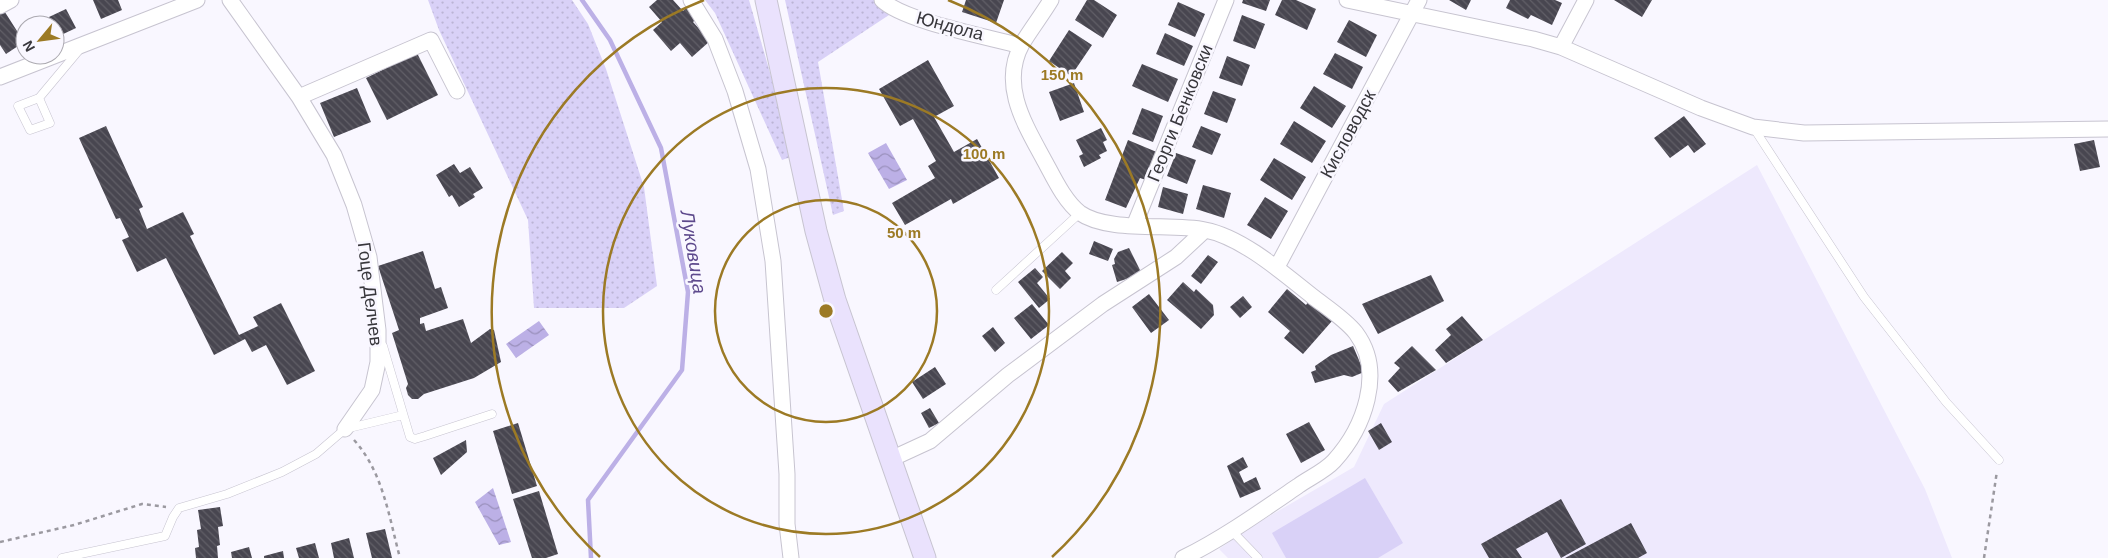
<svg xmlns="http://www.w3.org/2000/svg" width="2108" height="558" font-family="Arial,sans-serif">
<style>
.built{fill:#eee9fd}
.park{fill:url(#park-dots)}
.pitch{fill:#d9d1f7}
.water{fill:url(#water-waves)}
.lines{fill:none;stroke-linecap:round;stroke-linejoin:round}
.stream{stroke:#bcb0e6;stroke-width:4.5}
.building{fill:url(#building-back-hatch)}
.lane-casing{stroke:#c7c4d0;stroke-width:9}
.street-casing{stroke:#c7c4d0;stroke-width:17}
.secondary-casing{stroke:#c7c4d0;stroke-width:23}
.path{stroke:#9b99a0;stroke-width:2.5;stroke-dasharray:4 4;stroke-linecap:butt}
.lane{stroke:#fff;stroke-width:8}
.street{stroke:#fff;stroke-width:15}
.secondary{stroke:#eae2fd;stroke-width:21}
.ring{fill:none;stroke:#9c7a25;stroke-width:2.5}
.labels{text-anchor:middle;stroke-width:5;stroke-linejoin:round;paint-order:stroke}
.street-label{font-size:18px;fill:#38373c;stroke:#f9f7ff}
.water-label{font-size:19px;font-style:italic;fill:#5d498c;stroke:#f9f7ff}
.centre{fill:#9c7a25;stroke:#f9f7ff;stroke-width:2.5}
.ring-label{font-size:15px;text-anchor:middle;font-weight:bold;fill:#9c7a25;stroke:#f9f7ff;stroke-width:5;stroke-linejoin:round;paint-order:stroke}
</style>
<defs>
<pattern id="park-dots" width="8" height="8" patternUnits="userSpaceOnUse" patternTransform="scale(1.25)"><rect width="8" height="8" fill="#d9d1f7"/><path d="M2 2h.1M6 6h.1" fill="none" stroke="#bbb4d5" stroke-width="1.8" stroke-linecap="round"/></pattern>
<pattern id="water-waves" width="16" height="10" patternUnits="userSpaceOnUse" patternTransform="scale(1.25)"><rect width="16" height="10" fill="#bcb0e6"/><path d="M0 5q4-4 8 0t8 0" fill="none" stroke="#9a90bc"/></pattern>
<pattern id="building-back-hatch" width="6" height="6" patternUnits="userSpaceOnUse" patternTransform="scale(1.25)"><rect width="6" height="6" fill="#484650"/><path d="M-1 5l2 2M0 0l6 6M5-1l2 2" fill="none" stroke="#615f67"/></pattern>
</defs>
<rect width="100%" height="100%" fill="#f9f7ff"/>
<path class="built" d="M1757,165L1925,489L1952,558H1228L1219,549L1254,525L1354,467L1384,404Z"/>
<path class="park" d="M428,0H572L588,24L606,69L644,187L657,286L624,308H534L528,220L439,30Z
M705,0H749L794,156L782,160L715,13Z
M785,0H876L889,15L818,62L844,211L833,215Z"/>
<path class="pitch" d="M1365,478L1403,543L1378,558H1286L1272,533Z"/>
<path class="water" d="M886,143L907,180L889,189L868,153Z
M539,321L549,335L516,358L506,344Z
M493,488L511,542L499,545L475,502Z"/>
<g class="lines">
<path class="stream" d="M582,0L610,40L661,148L688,292L682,370L588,500L591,558"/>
</g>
<path class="building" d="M93,0H118L122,10L101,19Z
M657,0H673L683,11L686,8L696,19L693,22L710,41L692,57L680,43L671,51L653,30L662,22L649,7Z
M966,0H1004L996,23L962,12Z
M1087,0H1094L1117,15L1103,38L1075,20Z
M1243,0H1270L1266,11L1242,3Z
M1282,0H1296L1316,9L1307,30L1275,15Z
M1449,0H1471L1466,10Z
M1510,0H1555L1562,3L1552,25L1531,15L1528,19L1506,8Z
M1614,0H1652L1642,17Z
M1178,2L1205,14L1195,37L1168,25Z
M3,9L24,42L6,54L0,45V11Z
M66,9L76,28L59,36L49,17Z
M1242,15L1265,24L1255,49L1233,41Z
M1349,20L1377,35L1366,57L1337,42Z
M1069,30L1092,45L1071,76L1049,61Z
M1165,33L1193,46L1184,66L1156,54Z
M417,53L438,95L387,120L366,78Z
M1335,53L1363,67L1352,89L1323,74Z
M1227,56L1250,65L1242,86L1219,78Z
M928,60L954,106L934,117L954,152L977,139L999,178L953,204L951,199L905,225L892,203L935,178L928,166L936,161L913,119L900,126L879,89Z
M1142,64L1178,79L1168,102L1132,86Z
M1074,83L1084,112L1060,121L1049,92Z
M1314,86L1346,106L1332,128L1300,108Z
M357,88L371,122L334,137L320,103Z
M1213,91L1236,99L1227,123L1204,114Z
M1142,108L1163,116L1153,142L1132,134Z
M1684,116L1706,144L1694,153L1688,145L1670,158L1654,138Z
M1294,121L1326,141L1312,163L1280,144Z
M106,126L143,207L139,209L147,229L183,212L194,234L190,236L239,335L258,326L253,317L281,303L315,371L287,385L266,345L252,352L245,339L214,355L166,258L137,272L122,240L129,237L120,218L116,219L79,138Z
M1201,126L1221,134L1212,155L1192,147Z
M1101,128L1107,140L1103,142L1107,151L1099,155L1101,158L1084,167L1079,156L1083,154L1076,140Z
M1128,140L1159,153L1149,181L1140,178L1126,208L1105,200Z
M2094,140L2100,167L2080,171L2074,144Z
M1176,153L1196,160L1187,184L1167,176Z
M1274,158L1306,177L1292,200L1260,180Z
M454,164L460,173L470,167L483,188L473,194L475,197L459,207L452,195L449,197L436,175Z
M1203,185L1231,193L1224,218L1196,209Z
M1163,187L1188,194L1183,214L1158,207Z
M1265,197L1288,211L1271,239L1247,225Z
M1094,241L1113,249L1108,261L1089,254Z
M1129,248L1142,274L1117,282L1112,265L1115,264L1114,259L1118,252Z
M423,251L435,289L441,287L448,308L420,318V324L424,323L426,331L463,319L471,343L490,329L494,330L501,362L474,378L424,394L418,399H412L408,395L406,388L408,384L392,333L399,330L378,266Z
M1062,252L1073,263L1065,271L1071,278L1060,289L1042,271Z
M1208,255L1218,262L1201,284L1191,276Z
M1035,268L1043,277L1037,283L1050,299L1039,308L1018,282Z
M1431,275L1444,301L1378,334L1362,304Z
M1183,282L1194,292L1196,289L1213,305L1214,315L1201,329L1167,300Z
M1287,289L1306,305L1309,301L1332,321L1303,354L1284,338L1290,331L1268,312Z
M1149,294L1169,320L1151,333L1132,307Z
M1243,296L1252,307L1240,318L1230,307Z
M1032,304L1049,325L1031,339L1014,318Z
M1462,316L1483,340L1446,363L1435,350L1451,335L1446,329Z
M993,327L1005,343L995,352L982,336Z
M1353,346L1364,372L1352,377L1344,375L1315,383L1311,372L1316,370L1315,366L1331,355Z
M1412,346L1436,370L1398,392L1388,381L1400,368L1394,363Z
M935,367L946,384L923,399L912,382Z
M930,408L939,423L929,428L921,413Z
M1309,422L1325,450L1301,463L1286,434Z
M518,423L537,486L512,494L493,431Z
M1381,423L1392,442L1379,450L1368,431Z
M466,440L467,452L441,475L433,458Z
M1243,457L1248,467L1239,472L1244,483L1256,477L1261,489L1240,498L1227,466Z
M539,491L558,554L546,558H532L513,499Z
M1561,499L1586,544L1561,558L1547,532L1516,549L1522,558H1489L1481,544Z
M220,507L223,526L218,527L220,545L217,546L218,558H196L195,548L199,547L197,530L201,529L198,510Z
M1631,523L1647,553L1638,558H1565Z
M385,529L392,558H372L366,533Z
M349,538L354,558H334L331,543Z
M315,543L319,558H299L296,548Z
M249,547L252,558H232L231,552Z
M283,551L284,558H264V556Z"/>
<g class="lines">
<g class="lane-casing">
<path id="lane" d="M39,98L18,106L30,130L50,123L39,98L80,49
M1753,127L1864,297L1946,402L1999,460
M996,290L1080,213
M383,346L410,437L415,439L425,436L492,414
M1230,529L1258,558
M62,558L165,536L173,517L179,508L227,494L282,472L316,454L345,429L403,415"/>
</g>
<g class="street-casing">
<path id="street" d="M230,0L299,97L334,155L354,205L369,257L378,330V362L372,390L345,429
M691,0L715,39L735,91L758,169L773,261L787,474V524L791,558
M882,0C903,21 989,37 1021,46
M1051,0C1042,15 1031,29 1022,44C1000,84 1024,123 1043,158C1053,176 1064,201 1080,213C1108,233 1172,223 1205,230C1242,237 1283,273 1312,296C1326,307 1345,319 1356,333C1385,372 1364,428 1334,461C1325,471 1309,478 1298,486C1263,510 1222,539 1183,558
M1347,0L1533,39L1561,47L1701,108L1753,127L1804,133L2108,129
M0,6L11,0
M1561,47L1586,0
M0,77L197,0
M299,97L431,40L457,91
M1134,226L1226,0
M1277,267L1419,0
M891,459L930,441L1008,375L1103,304L1176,257L1205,230"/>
</g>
<g class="secondary-casing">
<path id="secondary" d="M766,0L816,231L835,300L925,558"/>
</g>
<path class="path" d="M354,440C383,472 389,517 400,558
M0,542L74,525L142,504L166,507
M1984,558L1997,471"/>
<use href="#lane" class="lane"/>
<use href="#street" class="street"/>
<use href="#secondary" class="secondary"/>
</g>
<g class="ring">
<circle cx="826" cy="311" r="111"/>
<circle cx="826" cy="311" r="223"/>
<path d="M600 557A334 334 0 0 1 704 0M948 0A334 334 0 0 1 1052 557"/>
</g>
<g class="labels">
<g class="street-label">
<text transform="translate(950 26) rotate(15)" y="6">Юндола</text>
<text transform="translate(1180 113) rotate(-68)" y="6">Георги Бенковски</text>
<text transform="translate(1348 134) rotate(-62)" y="6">Кисловодск</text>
<text transform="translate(370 294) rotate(83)" y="6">Гоце Делчев</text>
</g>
<g class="water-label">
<text transform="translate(694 252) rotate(81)" y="7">Луковица</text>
</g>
</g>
<circle cx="826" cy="311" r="8" class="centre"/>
<g class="ring-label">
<text x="1062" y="80">150 m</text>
<text x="984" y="159">100 m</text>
<text x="904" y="238">50 m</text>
</g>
<g transform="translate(40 40) rotate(241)"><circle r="24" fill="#f9f7ff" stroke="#acaab1"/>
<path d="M0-4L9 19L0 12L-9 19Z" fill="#9c7a25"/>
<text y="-8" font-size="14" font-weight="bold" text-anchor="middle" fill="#38373c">N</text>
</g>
</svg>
